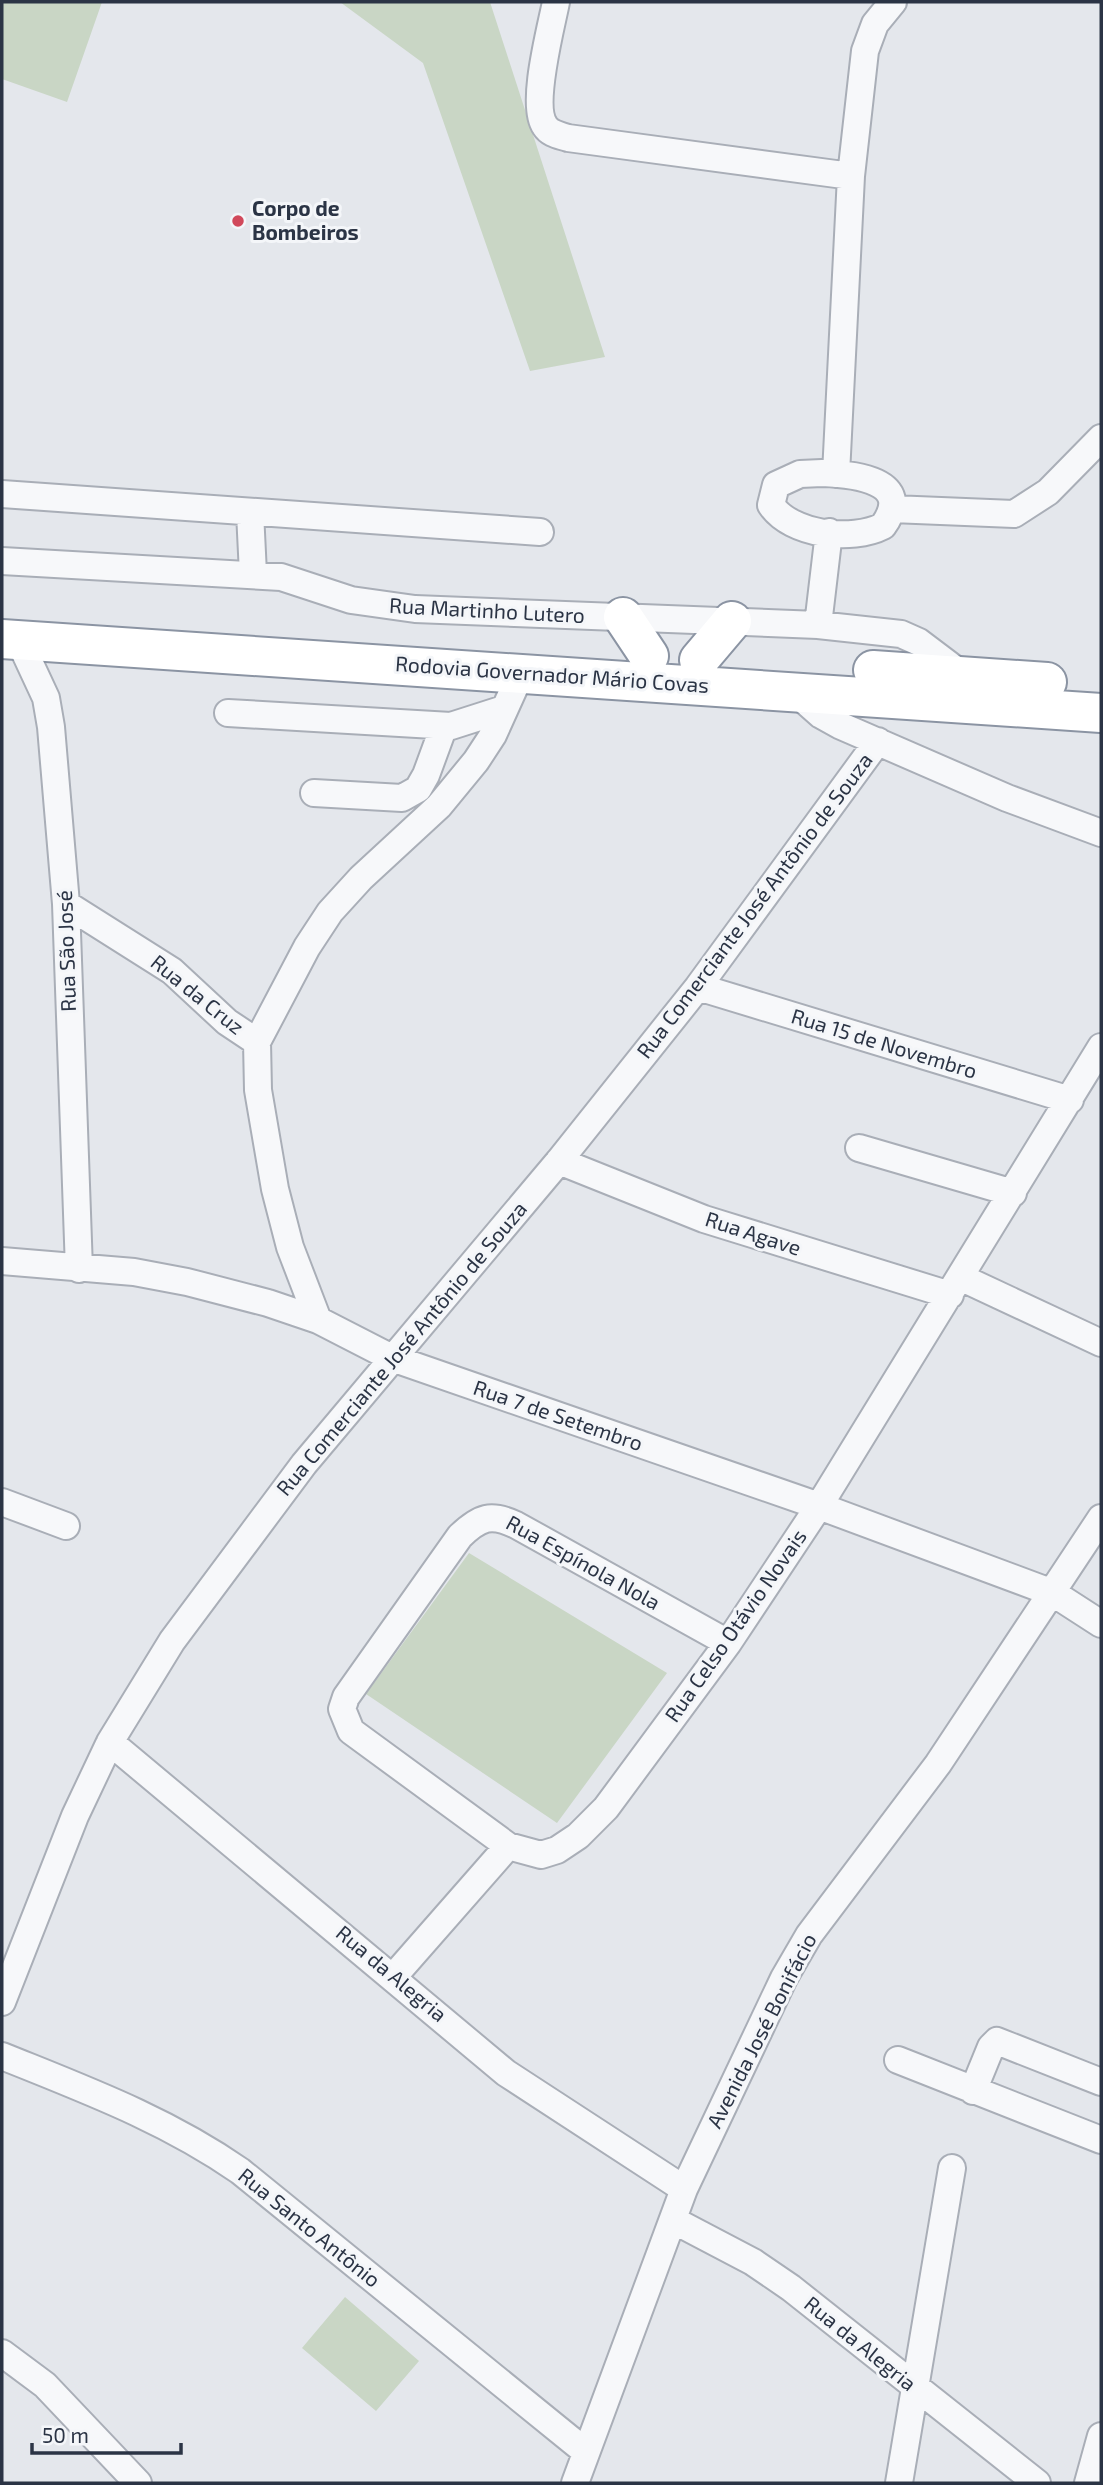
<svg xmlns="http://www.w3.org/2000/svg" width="1103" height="2485" font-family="'Exo 2',sans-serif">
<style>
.green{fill:#c9d6c5}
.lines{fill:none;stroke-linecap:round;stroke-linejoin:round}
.minor-casing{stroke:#a9aeb7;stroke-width:30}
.highway-casing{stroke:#8b94a3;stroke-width:42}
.minor{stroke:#f7f8fa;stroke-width:26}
.highway{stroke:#fff;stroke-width:38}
.poi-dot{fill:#d1495b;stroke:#f4f6f9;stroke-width:2.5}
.labels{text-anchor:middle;stroke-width:6;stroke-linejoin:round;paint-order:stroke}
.poi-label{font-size:21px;font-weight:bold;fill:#2b3445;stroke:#f4f6f9;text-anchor:start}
.street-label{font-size:21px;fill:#2b3445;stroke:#f4f6f9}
</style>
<rect width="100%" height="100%" fill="#e4e7ec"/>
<path class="green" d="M2,2H102L67,102L2,79Z
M340,2H490L605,357L530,371L423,63Z
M469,1553L667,1673L557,1823L366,1694Z
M345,2297L419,2361L376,2411L302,2348Z"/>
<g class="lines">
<g class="minor-casing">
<path id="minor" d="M556,2C551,28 530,105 545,126C550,134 559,135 568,138L851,176
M822,473C852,474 916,480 883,526C852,542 791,535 771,505L776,485L800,474Z
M836,474L851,176L865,51L875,24L893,2
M2,494L540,532
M892,509L1014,514L1048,492L1101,438
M250,512L253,574
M2,561L281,577L351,600L415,609L818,625L901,634L919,642L964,676
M818,625L829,532
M19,640L46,698L51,727L66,904L79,1269
M795,692L821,715L839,725L1007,798L1101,833
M228,713L451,726L504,709
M314,793L402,798L418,789L426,775L444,726
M66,904L172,971L227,1022L257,1042
M698,987L1070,1100
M859,1148L1013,1193
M559,1161L704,1219L950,1295
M2,1261L134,1272L187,1282L268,1303L318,1320L392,1358L819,1506L1053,1593L1101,1624
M962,1278L1101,1343
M318,1320L290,1247L275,1189L258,1090L257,1042L307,947L330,912L361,878L439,806L476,761L493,735L521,673
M2,1502L66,1526
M110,1742L506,2073L684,2189
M508,1846L351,1731L342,1709L346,1697L460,1536C480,1517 491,1513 516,1525L728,1643
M394,1976L508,1846L541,1855L557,1850L578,1836L606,1808L728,1643L819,1506L1101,1047
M2,2002L75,1816L110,1742L172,1641L304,1464L559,1161L698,987L878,741
M2,2056C86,2090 165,2119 240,2171L586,2452
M898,2060L1101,2140
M973,2091L991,2047L997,2041L1101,2082
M673,2220L753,2262L791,2288L1037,2483
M2,2353L45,2385L138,2483
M575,2483L684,2189L784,1978L809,1935L938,1764L1101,1518
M899,2483L952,2168
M1088,2483L1101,2436"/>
</g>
<g class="highway-casing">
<path id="highway" d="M623,617L649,656
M2,639L1101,713
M699,660L732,621
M873,670L1047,682"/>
</g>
<use href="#minor" class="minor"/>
<use href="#highway" class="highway"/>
</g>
<circle class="poi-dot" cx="238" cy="221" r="7"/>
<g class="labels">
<g class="poi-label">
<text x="252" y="216">Corpo de<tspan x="252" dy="24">Bombeiros</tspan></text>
</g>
<g class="street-label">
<text transform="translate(487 611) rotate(3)" y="7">Rua Martinho Lutero</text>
<text transform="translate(552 675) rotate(4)" y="7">Rodovia Governador Mário Covas</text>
<text transform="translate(755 906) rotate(-53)" y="7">Rua Comerciante José Antônio de Souza</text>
<text transform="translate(67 951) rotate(-92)" y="7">Rua São José</text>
<text transform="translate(197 995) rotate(39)" y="7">Rua da Cruz</text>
<text transform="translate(884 1044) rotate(17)" y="7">Rua 15 de Novembro</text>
<text transform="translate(753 1234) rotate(18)" y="7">Rua Agave</text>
<text transform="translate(402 1349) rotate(-50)" y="7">Rua Comerciante José Antônio de Souza</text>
<text transform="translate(558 1416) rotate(19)" y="7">Rua 7 de Setembro</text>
<text transform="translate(583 1563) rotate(29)" y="7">Rua Espínola Nola</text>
<text transform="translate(736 1626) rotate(-55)" y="7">Rua Celso Otávio Novais</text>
<text transform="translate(391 1974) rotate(40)" y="7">Rua da Alegria</text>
<text transform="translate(762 2031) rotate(-63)" y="7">Avenida José Bonifácio</text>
<text transform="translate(309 2228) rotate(39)" y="7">Rua Santo Antônio</text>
<text transform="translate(860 2344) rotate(39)" y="7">Rua da Alegria</text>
</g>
</g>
<rect width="1103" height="2485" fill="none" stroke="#2b3445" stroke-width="7"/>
<path d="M32 2443v10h149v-10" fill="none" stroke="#2b3445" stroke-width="3.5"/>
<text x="42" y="2443" font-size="21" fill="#2b3445" stroke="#f4f6f9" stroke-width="5" paint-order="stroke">50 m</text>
</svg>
